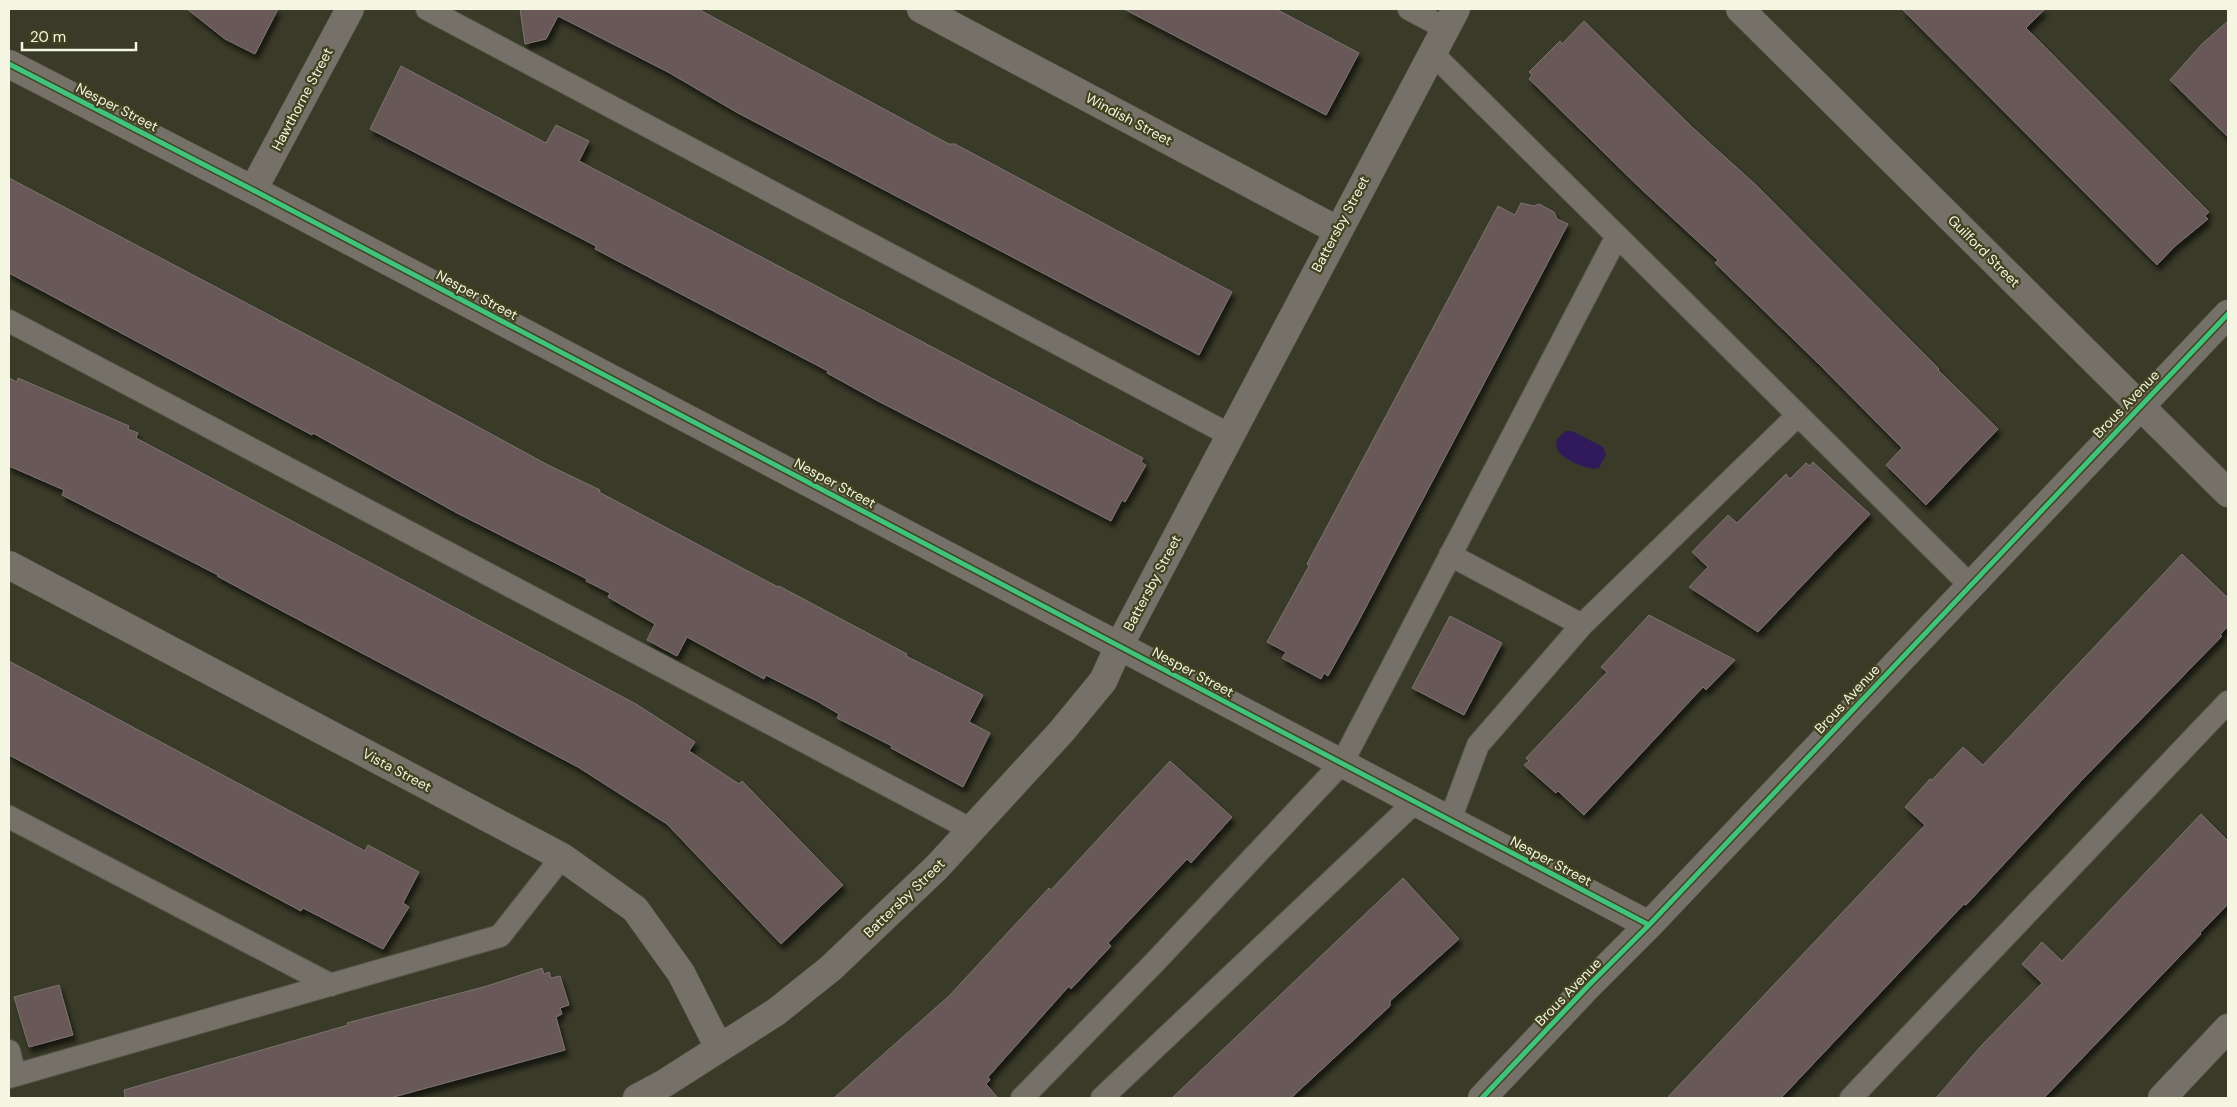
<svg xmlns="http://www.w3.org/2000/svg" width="2237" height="1107" font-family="'DM Sans',sans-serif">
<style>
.water{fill:#311a5c}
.building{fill:#685858;stroke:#7b746f;filter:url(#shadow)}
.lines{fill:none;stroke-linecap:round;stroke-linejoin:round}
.lane-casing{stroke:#555647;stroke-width:24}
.street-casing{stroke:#555647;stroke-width:29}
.lane{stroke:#757169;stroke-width:22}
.street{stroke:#757169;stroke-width:28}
.cycleway-casing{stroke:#404220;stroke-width:8}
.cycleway{stroke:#40c37c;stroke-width:5}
.labels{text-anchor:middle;stroke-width:4.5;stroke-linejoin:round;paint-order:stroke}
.street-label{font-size:14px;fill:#f4f6e2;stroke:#404220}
</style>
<defs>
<filter id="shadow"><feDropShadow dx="3" dy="5.5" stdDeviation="2.5" flood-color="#0009"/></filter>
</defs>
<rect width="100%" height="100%" fill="#393a28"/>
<path class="water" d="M1566,431H1572L1603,447L1606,455L1599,468C1589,471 1564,460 1558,451C1556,447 1556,443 1557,439Z"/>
<path class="building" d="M187,9H278L255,54L225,39Z
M520,9H698L949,144H955L1232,292L1199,355L738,113L668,72L558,16L546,39L525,44Z
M1124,9H1276L1359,53L1326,115Z
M1902,9H2045L2026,28L2209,212L2205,216L2208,219L2174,247L2157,265Z
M1584,21L1693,128L1756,185L1939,369L1938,370L1998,429L1926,505L1886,465L1902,448L1819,364L1715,263L1718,260L1639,187L1529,79L1532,75L1529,72L1560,41L1562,44Z
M2228,21V137L2170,80L2202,44Z
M401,66L546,143L556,125L589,141L579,161L1143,458L1141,462L1146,465L1125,502L1122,500L1111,521L878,401L827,373L828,371L595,249L596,246L370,129Z
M9,178L379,373L548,465L600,490L599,492L778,587L779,586L907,654L906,656L983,695L969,722L990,733L963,787L891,748L892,746L837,718L839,714L817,701L766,675L764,679L687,637L677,656L647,640L655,624L608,597L610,593L586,581L587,579L457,513L313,433L312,435L9,273Z
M1521,203L1534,206L1539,204L1554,212L1557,219L1568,224L1357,624L1328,676L1324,673L1321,679L1282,658L1286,652L1267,642L1309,566L1307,564L1498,206L1515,215Z
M9,378L17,382L18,378L129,426L128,429L138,433L136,438L636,704L695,742L689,751L739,784L742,781L843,885L781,944L667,824L578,767L269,604L217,576L218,575L62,495L64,490L9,466Z
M1813,462L1870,514L1758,632L1689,587L1708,567L1692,552L1728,515L1737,523L1786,474L1790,479L1806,463L1810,466Z
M2182,554L2228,598V626L2220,635L2222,636L2080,782L1966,905L1964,904L1781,1098H1667L1925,825L1905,807L1930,779L1932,780L1963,747L1983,765Z
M1649,615L1735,660L1706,690L1703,687L1584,815L1558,791L1556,793L1524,765L1529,761L1526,758L1607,672L1601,667Z
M1450,616L1502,643L1464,715L1412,688Z
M9,661L365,851L368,845L419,872L403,903L409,907L383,949L303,908L301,911L9,755Z
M1170,761L1232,817L1191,863L1187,859L1108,943L1111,946L1071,989L1069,986L988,1077L990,1080L986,1084L998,1098H834L949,996L1049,888L1051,890Z
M2201,814L2228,841V904L2200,933L2201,934L2044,1098H1936L1981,1046L2042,983L2022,964L2042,942L2062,961Z
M1403,878L1459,939L1390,1001V1006L1291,1098H1172Z
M542,968L544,974L549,972L551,978L560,976L569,1005L560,1008L562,1014L556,1017L565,1050L390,1098H125L124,1090L348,1025L347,1023L487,986Z
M59,985L73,1035L29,1047L14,997Z"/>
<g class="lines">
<g class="lane-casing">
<path id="lane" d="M427,9L1230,435
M1409,9L1445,28
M1432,53L1970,585
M9,321L972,830
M1450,555L1582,625
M9,817L331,985
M1450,820L1478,745L1582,625L1798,415
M9,1051L15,1075
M9,1077L500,936L562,857
M1022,1098L1154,963L1342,763L1617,236
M1102,1098L1415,802
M1851,1098L2228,702"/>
</g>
<g class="street-casing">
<path id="street" d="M921,9L1337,230
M1740,9L2228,493
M9,64L253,190L1649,925
M253,190L350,9
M9,565L562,857L635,909L681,973L719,1048
M637,1098L665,1083L776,1012L831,968L937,867L1061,732L1103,681L1119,646L1456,9
M1482,1098L1588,986L1649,925L2228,314
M2162,1098L2228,1028"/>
</g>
<use href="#lane" class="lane"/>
<use href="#street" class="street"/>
<g class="cycleway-casing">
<path id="cycleway" d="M9,64L253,190L1649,925
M1482,1098L1588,986L1649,925L2228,314"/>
</g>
<use href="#cycleway" class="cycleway"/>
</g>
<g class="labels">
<g class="street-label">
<text transform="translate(302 99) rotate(-62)" y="5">Hawthorne Street</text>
<text transform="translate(117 107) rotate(27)" y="5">Nesper Street</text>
<text transform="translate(1129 119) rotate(28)" y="5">Windish Street</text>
<text transform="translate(1340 224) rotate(-62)" y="5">Battersby Street</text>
<text transform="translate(1984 251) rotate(45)" y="5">Guilford Street</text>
<text transform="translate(477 295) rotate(28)" y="5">Nesper Street</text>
<text transform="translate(2126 404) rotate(-46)" y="5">Brous Avenue</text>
<text transform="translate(835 483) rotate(28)" y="5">Nesper Street</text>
<text transform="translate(1152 583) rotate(-62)" y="5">Battersby Street</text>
<text transform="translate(1193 672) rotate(28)" y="5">Nesper Street</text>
<text transform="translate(1847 699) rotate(-47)" y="5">Brous Avenue</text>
<text transform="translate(397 770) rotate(28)" y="5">Vista Street</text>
<text transform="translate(1551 861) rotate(28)" y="5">Nesper Street</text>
<text transform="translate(904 898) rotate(-44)" y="5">Battersby Street</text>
<text transform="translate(1568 992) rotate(-46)" y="5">Brous Avenue</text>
</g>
</g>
<rect width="2237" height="1107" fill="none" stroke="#f4f6e2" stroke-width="20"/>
<path d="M22 42v8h114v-8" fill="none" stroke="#f4f6e2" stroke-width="2.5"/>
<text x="30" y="42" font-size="15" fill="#f4f6e2" stroke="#404220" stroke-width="4" paint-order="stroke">20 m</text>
</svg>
